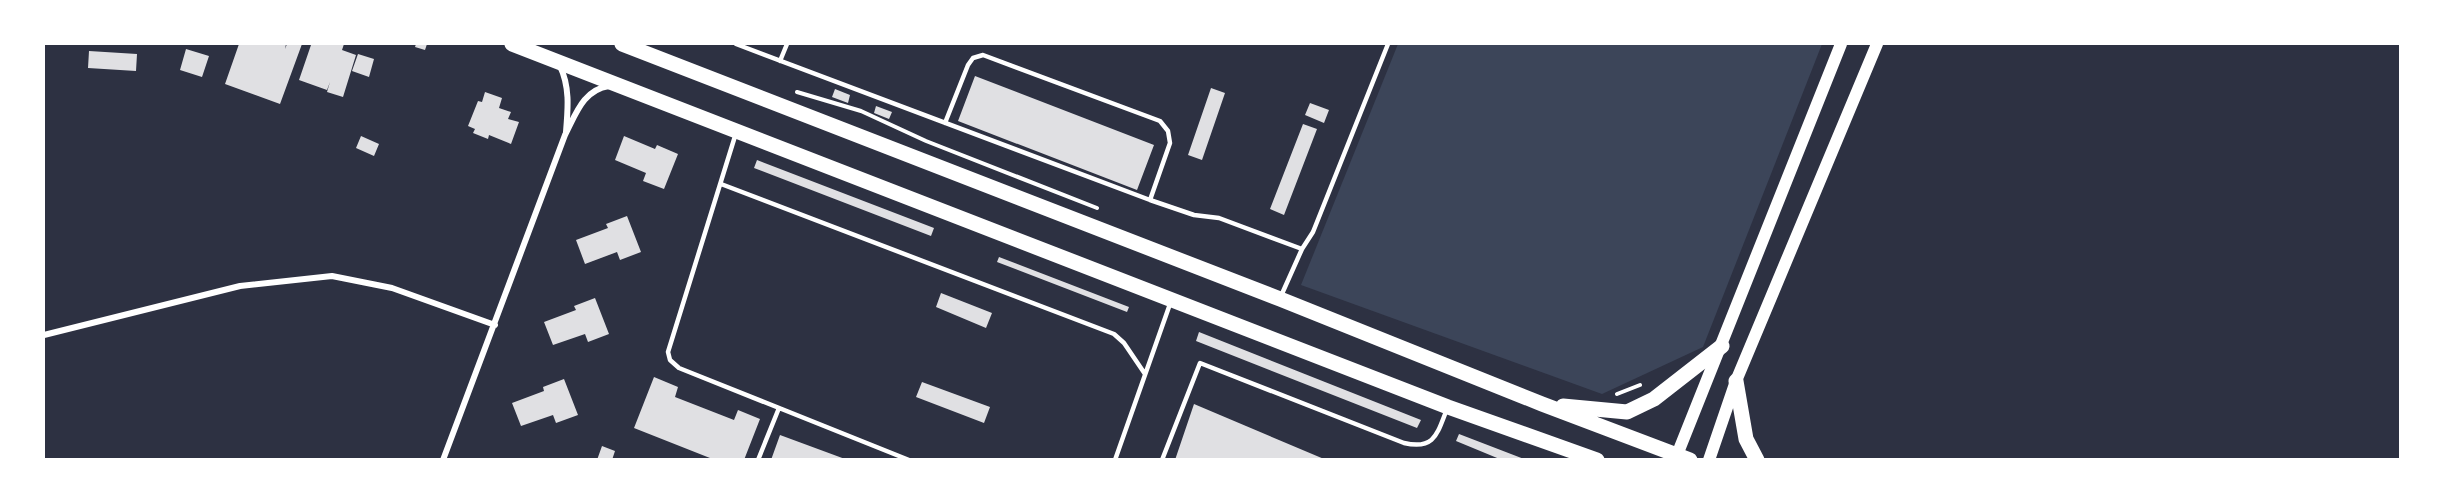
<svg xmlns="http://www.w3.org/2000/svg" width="2444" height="503" font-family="'IBM Plex Sans',sans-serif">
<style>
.green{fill:#3c4559}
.building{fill:#e0e0e3}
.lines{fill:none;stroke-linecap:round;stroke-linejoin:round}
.path{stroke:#fff;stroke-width:4}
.service{stroke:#fff;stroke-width:4.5}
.minor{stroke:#fff;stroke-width:6}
.secondary{stroke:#fff;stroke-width:12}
.primary{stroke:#fff;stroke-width:15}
</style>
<rect width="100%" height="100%" fill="#2d3142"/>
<path class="green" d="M1398,44H1822L1703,347L1602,394L1301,285Z"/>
<path class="building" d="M239,44H286L285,49L287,44H302L280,104L225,84Z
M307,44H344L342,50L356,55L343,97L327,92L330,82L327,90L299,80L311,45Z
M416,44H427L425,50L415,47Z
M186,49L209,56L202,77L180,70Z
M89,51L137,54L136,71L88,68Z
M358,54L374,59L369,77L352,71Z
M975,76L1154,145L1137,190L958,121Z
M1211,88L1225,93L1202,160L1188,155Z
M835,89L850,95L848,103L832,97Z
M485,92L502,98L499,108L511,112L508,119L519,122L511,144L489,135L488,139L473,133L475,129L468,126L478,101L482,102Z
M1310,103L1329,110L1324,123L1305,115Z
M876,106L892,112L889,119L874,113Z
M1303,124L1317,129L1284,215L1270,209Z
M361,136L379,144L374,156L356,148Z
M624,136L655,149L657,145L678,154L664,189L643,181L646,173L615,160Z
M757,160L934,228L931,236L754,168Z
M627,216L641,252L620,260L617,252L585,264L576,240L608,228L606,224Z
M999,257L1129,307L1127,312L997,262Z
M941,293L992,313L986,328L936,307Z
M595,298L609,334L588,342L585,334L553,345L544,322L576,310L574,306Z
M1199,332L1421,420L1417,428L1196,341Z
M654,377L678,387L675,397L734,420L738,410L760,419L744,460H715L634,428Z
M564,379L578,415L556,423L553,415L521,426L512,403L544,391L543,387Z
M922,382L990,407L984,423L916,397Z
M1194,404L1324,459V460H1175Z
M1459,434L1524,459V460H1502L1456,441Z
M780,435L845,459V460H771Z
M602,446L615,451L612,460H597Z"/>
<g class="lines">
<path class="path" d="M797,92L861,111L926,141L1097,208
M1617,394L1640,385"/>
<path class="service" d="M736,44L1150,200L1194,215L1219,218L1302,249
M780,61L787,44
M945,123L968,65L973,58L983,55L1160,121L1168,131L1170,143L1150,200
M736,133L668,352L670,360L679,368L909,460
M721,184L1114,334L1124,343L1145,374
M1281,296L1302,249L1313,232L1388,44
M758,460L779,408
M1115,460L1170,304
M1162,460L1200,363L1404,443C1435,450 1437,434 1447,409"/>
<path class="minor" d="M560,66C570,87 568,108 566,132
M44,335L240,286L332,276L392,288L495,325
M443,460L565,135C576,114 583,90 609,86"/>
<path class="secondary" d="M1675,460L1841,44
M1709,460L1736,381L1877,44"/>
<path class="primary" d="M512,44L1448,407L1597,460
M622,44L1280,299L1542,404L1690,460
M1736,381L1746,439L1757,460
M1563,406L1627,412L1654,399L1722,346"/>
</g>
<rect width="2444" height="503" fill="none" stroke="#ffffff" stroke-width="90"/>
</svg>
